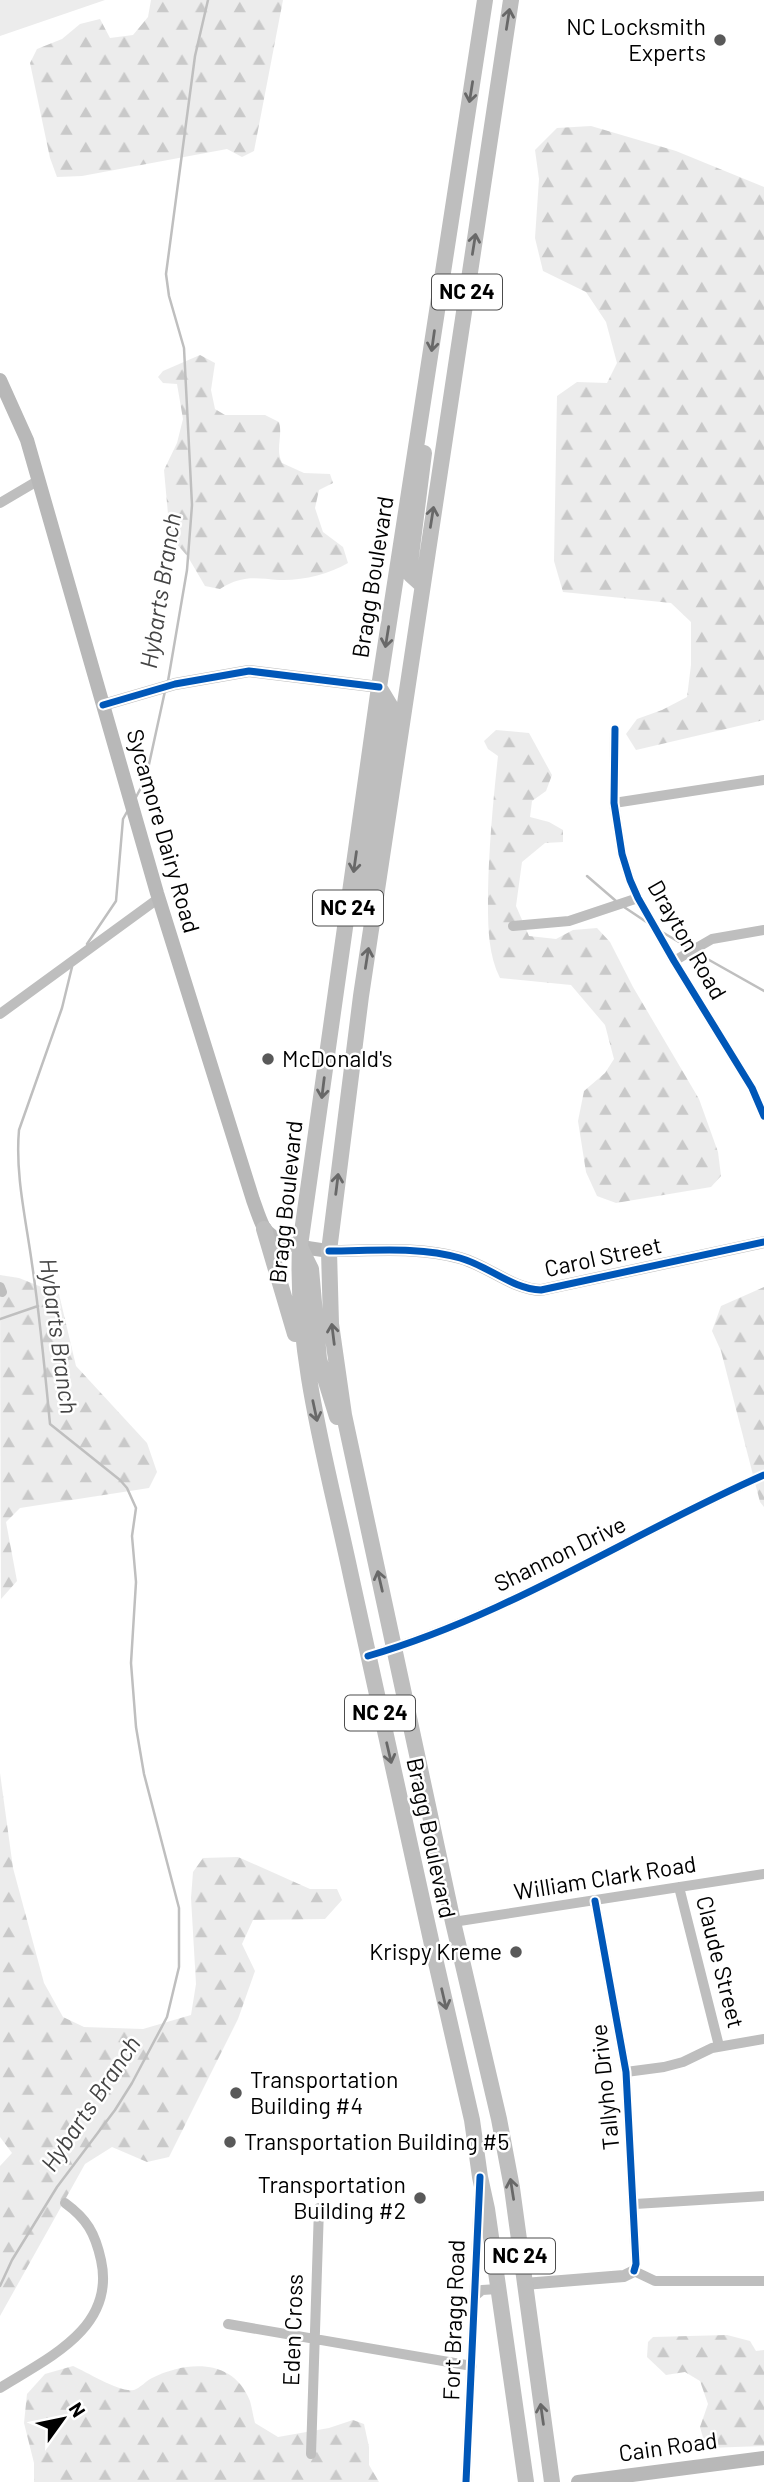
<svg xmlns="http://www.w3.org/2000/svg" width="764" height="2482" font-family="Barlow,sans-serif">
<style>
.grass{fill:#ececec}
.forest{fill:url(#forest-firs)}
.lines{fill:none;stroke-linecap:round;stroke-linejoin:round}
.stream{stroke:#bfbfbf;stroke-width:2.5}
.minor{stroke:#bebebe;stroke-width:10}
.tertiary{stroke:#bebebe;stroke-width:12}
.secondary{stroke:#b8b8b8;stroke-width:14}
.primary{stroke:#bebebe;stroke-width:16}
.cycleway-casing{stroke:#fff;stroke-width:11}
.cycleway{stroke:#0057b8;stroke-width:7}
.oneway{stroke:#686868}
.poi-dot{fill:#595959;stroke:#fff;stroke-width:2.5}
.labels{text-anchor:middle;stroke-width:5;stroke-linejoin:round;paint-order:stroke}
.shield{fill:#fff;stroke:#4c4c4c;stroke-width:2}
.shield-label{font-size:21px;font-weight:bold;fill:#000}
.poi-label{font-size:23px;fill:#000;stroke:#fff;text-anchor:end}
.street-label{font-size:23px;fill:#000;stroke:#fff}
.water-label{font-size:24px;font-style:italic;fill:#444;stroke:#fff}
</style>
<defs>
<pattern id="forest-firs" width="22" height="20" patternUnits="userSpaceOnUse" patternTransform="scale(1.75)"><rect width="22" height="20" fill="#ececec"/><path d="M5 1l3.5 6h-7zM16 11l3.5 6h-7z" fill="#c9c9c9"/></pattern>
</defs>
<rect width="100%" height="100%" fill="#fff"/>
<path class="grass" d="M0,0H105L0,36Z"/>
<path class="forest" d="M151,0H283L254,151L242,157L227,149L82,176L57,177L50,158L30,63L37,49L62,39L80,24L100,19L110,38L133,35L148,17Z
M591,126L676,151L764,187V720L636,750L626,734L637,719L662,710L687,697L691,665V622L671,603L563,592L554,561L557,396L577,382L607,383L617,363L606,322L586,292L543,271L535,238L539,179L535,150L557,128Z
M200,355L215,363L211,390L215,409L225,415H265L279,422C283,436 275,449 282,463L304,473L330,474L333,483L319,490L315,508L323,532L343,547L348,563C329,574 302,581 279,580C255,578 242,575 220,589L205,586L188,557L170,536L164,470L177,443L183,419L177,384L163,383L158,377L163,371Z
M496,730L529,733L552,775L546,791L532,801L530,817L549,822L563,830V842L545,843L522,862L516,906L529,936L556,939L573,930L597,928L610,942L633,987L699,1099L718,1152L721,1176L711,1187L616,1203L597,1196L586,1172L578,1121L584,1091L605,1073L614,1059L605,1025L571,985L500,978C487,952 488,922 488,892C489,846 493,802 498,756L488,749L484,741Z
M0,1275L19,1278L59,1294L76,1366L147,1443L157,1472L149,1488L20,1508L6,1522L17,1581L1,1599Z
M764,1287V1507L760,1502L721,1351L712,1331L721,1306Z
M0,1773L13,1868L44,1983L63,2017L84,2027L143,2029L191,2015L196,1984L191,1898L193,1872L203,1858L238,1857L310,1889H337L342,1900L325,1919L253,1920L242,1944L255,1971L238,2019L169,2157L147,2162L112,2147L85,2164L0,2316V2166L12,2153L0,2137Z
M727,2335L750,2341L756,2351L764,2350V2446L706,2448L700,2427L708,2404L700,2381L685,2372L666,2375L647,2357L648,2342L653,2337Z
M73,2366C87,2372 120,2393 134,2390C140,2388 146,2381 152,2378C187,2361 233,2358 250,2401C252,2408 253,2416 255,2423L278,2437L329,2428L353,2420L364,2424L369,2447V2465L379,2482H34V2463L24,2423L27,2394L45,2374Z"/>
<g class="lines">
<path class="stream" d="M168,681L187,570L192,505L184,348L169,296L166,274L195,56L208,0
M135,799L146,778L165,691
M587,876L616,901
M624,907L648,923
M662,932L689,948
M87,944L116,901L123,819L128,810
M695,952L764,991
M0,1319L38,1306
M0,2286L12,2260L57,2187L115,2110L132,2083L167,2017L179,1967V1908L144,1774L136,1727L131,1663L136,1582L132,1536L136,1508L127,1488L120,1480L50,1424C45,1371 40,1317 32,1264C26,1220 15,1174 19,1130L62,1008L72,967"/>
<path class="minor" d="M0,503L39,480
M615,729L614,803L622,854L630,880L638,898L674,961L752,1088L764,1116
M614,803L764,780
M513,926L569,921L638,898
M674,961L712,939L764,930
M0,1014L159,898
M0,1287L2,1292
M368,1656C507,1616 632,1533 764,1475
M679,1887L719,2046
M595,1901L626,2072L636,2264L634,2271L655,2281H764
M453,1922L764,1874
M626,2072L664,2067L683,2062L712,2048L764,2039
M635,2204L764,2196
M475,2296L482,2290L498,2289
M228,2324L472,2366
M0,2388C48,2358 116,2328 101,2260C95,2233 87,2219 65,2203
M311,2454L319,2208
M466,2482L479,2195"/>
<path class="tertiary" d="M103,705L175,684L249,671L379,687
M329,1251C372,1251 418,1246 460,1258C489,1266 512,1289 541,1290L764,1242
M524,2284L624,2276L634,2271"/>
<path class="secondary" d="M0,380L27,440L157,893L253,1200C256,1208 259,1218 263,1226C274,1246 309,1248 329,1251
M578,2482L764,2458"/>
<path class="primary" d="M485,0L379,687L300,1246C295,1358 328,1467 351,1576C390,1757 430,1939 472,2120L480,2177L487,2209L526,2482
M511,0L361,996L329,1251L331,1324L344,1415L453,1922L499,2119L512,2188L552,2482
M421,584L411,575L410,564L424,453
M373,912L366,893L391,707L379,687
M264,1229L295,1334
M301,1249L311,1269L319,1359L337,1417"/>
<g class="cycleway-casing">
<path id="cycleway" d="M103,705L175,684L249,671L379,687
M615,729L614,803L622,854L630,880L638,898L674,961L752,1088L764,1116
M329,1251C372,1251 418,1246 460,1258C489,1266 512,1289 541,1290L764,1242
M368,1656C507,1616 632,1533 764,1475
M595,1901L626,2072L636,2264L634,2271
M466,2482L480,2177"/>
</g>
<use href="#cycleway" class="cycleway"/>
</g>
<defs><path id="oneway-shaft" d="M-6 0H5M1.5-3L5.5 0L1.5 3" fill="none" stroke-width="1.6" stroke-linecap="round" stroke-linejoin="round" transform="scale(1.75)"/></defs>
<g class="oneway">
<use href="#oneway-shaft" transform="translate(508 19) rotate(-81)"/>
<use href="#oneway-shaft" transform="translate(471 92) rotate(99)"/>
<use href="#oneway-shaft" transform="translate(474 244) rotate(-81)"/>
<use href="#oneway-shaft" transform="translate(433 341) rotate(98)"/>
<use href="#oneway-shaft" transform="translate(432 517) rotate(-81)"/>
<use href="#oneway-shaft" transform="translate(387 637) rotate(99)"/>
<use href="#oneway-shaft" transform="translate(355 862) rotate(98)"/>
<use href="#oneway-shaft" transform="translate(367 958) rotate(-81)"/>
<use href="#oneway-shaft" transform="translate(323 1088) rotate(97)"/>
<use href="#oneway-shaft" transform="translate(337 1184) rotate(-83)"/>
<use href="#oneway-shaft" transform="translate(333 1334) rotate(-97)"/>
<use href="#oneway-shaft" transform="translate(315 1411) rotate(78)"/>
<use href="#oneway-shaft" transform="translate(380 1581) rotate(-103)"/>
<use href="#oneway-shaft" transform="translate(389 1753) rotate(77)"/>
<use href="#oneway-shaft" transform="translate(444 1999) rotate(77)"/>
<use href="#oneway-shaft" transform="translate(512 2189) rotate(-99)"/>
<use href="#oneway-shaft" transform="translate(542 2414) rotate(-98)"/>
</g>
<g class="poi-dot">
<circle cx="720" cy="40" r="7"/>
<circle cx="268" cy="1059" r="7"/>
<circle cx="516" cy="1952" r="7"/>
<circle cx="236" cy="2093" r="7"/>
<circle cx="230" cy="2142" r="7"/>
<circle cx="420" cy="2198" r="7"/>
</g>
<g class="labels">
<g class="shield">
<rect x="432" y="274.5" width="70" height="35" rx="5"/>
<rect x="313" y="890.5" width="70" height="35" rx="5"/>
<rect x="345" y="1695.5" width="70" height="35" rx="5"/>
<rect x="485" y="2238.5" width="70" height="35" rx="5"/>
</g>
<g class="shield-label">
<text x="467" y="299">NC 24</text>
<text x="348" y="915">NC 24</text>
<text x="380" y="1720">NC 24</text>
<text x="520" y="2263">NC 24</text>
</g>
<g class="poi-label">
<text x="706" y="35">NC Locksmith<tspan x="706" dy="26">Experts</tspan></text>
<text x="282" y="1067" text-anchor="start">McDonald's</text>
<text x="502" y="1960">Krispy Kreme</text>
<text x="250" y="2088" text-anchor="start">Transportation<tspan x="250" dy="26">Building #4</tspan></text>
<text x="244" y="2150" text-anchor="start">Transportation Building #5</text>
<text x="406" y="2193">Transportation<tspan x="406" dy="26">Building #2</tspan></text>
</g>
<g class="street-label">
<text transform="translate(373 577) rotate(-81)" y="8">Bragg Boulevard</text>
<text transform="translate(163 831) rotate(74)" y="8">Sycamore Dairy Road</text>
<text transform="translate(687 940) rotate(60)" y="8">Drayton Road</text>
<text transform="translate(286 1202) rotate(-84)" y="8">Bragg Boulevard</text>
<text transform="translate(603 1257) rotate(-12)" y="8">Carol Street</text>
<text transform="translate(560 1554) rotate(-26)" y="8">Shannon Drive</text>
<text transform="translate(431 1838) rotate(78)" y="8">Bragg Boulevard</text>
<text transform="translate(605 1878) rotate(-9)" y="8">William Clark Road</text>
<text transform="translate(720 1962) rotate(76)" y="8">Claude Street</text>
<text transform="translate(605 2087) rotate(-96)" y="8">Tallyho Drive</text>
<text transform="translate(454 2320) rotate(-88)" y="8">Fort Bragg Road</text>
<text transform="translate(293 2330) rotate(-88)" y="8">Eden Cross</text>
<text transform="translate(668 2447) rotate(-8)" y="8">Cain Road</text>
</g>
<g class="water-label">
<text transform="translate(161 591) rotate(-81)" y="8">Hybarts Branch</text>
<text transform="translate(58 1336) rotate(82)" y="8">Hybarts Branch</text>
<text transform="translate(91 2104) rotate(-56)" y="8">Hybarts Branch</text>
</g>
</g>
<g transform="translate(63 2419) rotate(57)" stroke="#ffffff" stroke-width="5" paint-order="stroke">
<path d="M0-5L12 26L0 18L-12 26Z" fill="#000000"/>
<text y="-10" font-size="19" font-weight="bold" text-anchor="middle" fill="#000000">N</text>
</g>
</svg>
